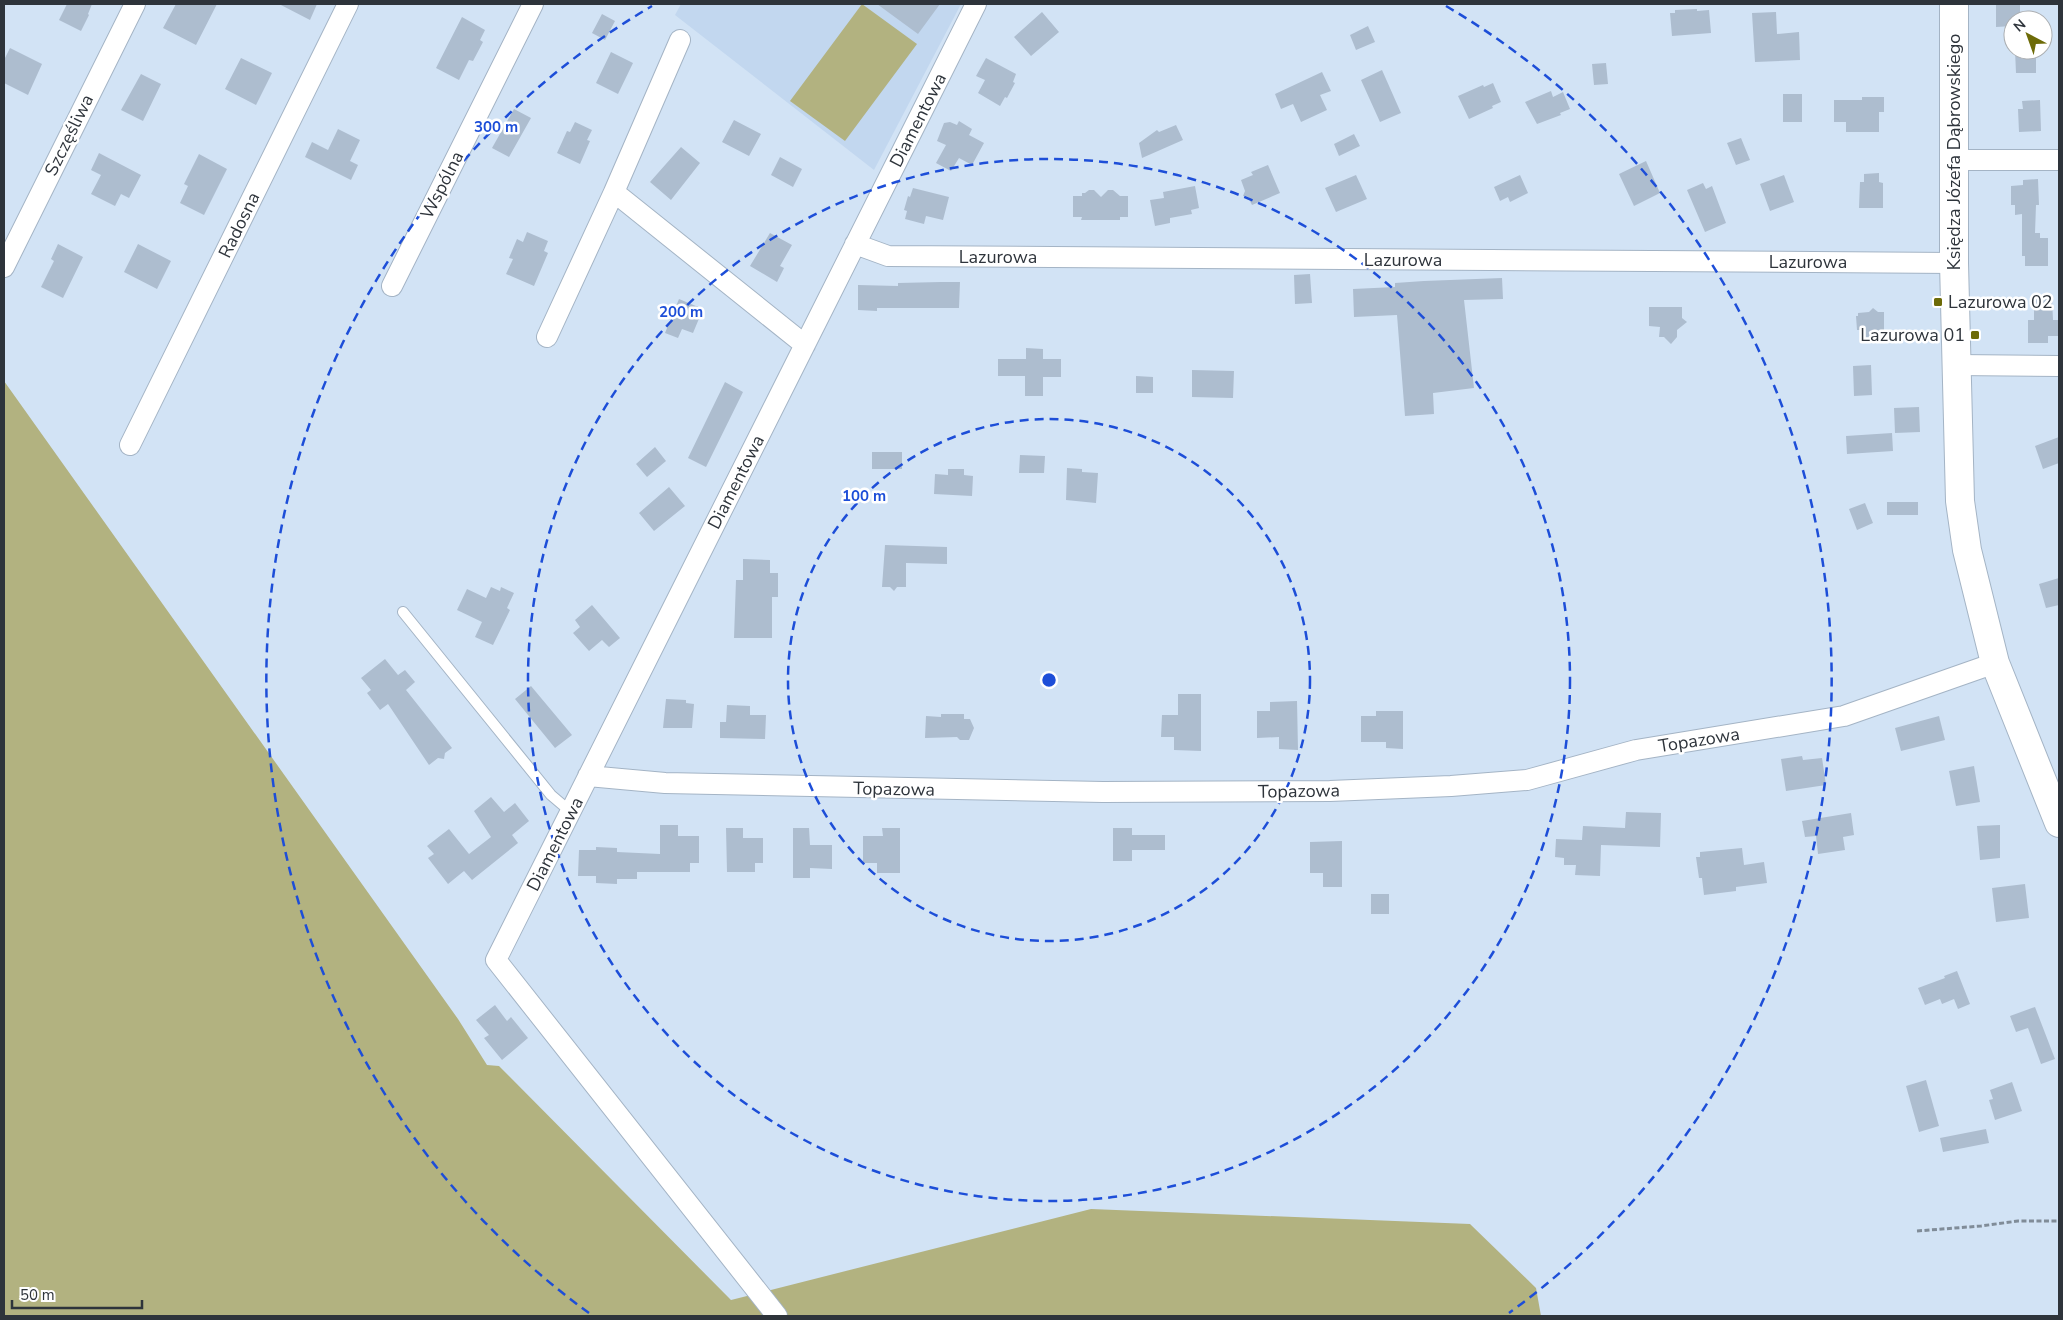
<svg xmlns="http://www.w3.org/2000/svg" width="2063" height="1320" font-family="'Nunito Sans',sans-serif">
<style>
.built{fill:#c2d7ef}
.green{fill:#b2b280}
.building{fill:#adbdcf}
.lines{fill:none;stroke-linecap:round;stroke-linejoin:round}
.lane-casing{stroke:#a4b4c5;stroke-width:12}
.street-casing{stroke:#a4b4c5;stroke-width:22}
.secondary-casing{stroke:#a4b4c5;stroke-width:30}
.path{stroke:#808c98;stroke-width:3;stroke-dasharray:5 2.5;stroke-linecap:butt}
.lane{stroke:#fff;stroke-width:10}
.street{stroke:#fff;stroke-width:20}
.secondary{stroke:#fff;stroke-width:28}
.ring{fill:none;stroke:#1d4ed8;stroke-width:2.5;stroke-dasharray:9 6}
.poi-dot{fill:#6d6b08;stroke:#fff;stroke-width:2}
.labels{text-anchor:middle;stroke-width:5;stroke-linejoin:round;paint-order:stroke}
.street-label{font-size:18px;fill:#2e343b;stroke:#fff}
.poi-label{font-size:18px;fill:#2e343b;stroke:#fff;text-anchor:start}
.centre{fill:#1d4ed8;stroke:#fff;stroke-width:2.5}
.ring-label{font-size:15px;text-anchor:middle;font-weight:bold;fill:#1d4ed8;stroke:#fff;stroke-width:5;stroke-linejoin:round;paint-order:stroke}
</style>
<rect width="100%" height="100%" fill="#d2e3f5"/>
<path class="built" d="M681,4H961L874,170L675,15Z"/>
<path class="green" d="M862,4L917,44L845,141L790,101Z
M4,381L458,1019L487,1065L499,1066L731,1300L1091,1209L1470,1224L1536,1288L1541,1316H4Z"/>
<path class="building" d="M67,4H92L88,14L89,15L81,31L59,20Z
M176,4H217L196,45L163,28Z
M279,4H317L310,20Z
M877,4H940L918,34Z
M1996,4H2020V20H2013V26L1996,27Z
M1697,9V11L1709,10L1711,33L1672,36L1670,13H1675V10Z
M1042,12L1059,32L1031,56L1014,37Z
M1776,12L1777,34L1799,32L1800,60L1755,62L1752,13Z
M602,14L615,21L605,40L592,33Z
M462,17L485,30L480,40L483,42L473,61L469,60L459,80L436,68Z
M1368,26L1375,42L1356,50L1350,35Z
M10,48L42,64L28,95L4,83V60Z
M2015,50H2036V73H2016Z
M611,52L633,63L618,94L596,83Z
M241,58L272,73L256,105L225,89Z
M986,58L1016,74L1013,82L1015,83L1007,98L1005,97L1000,106L978,93L985,80L976,76Z
M1606,63L1608,84L1594,85L1592,64Z
M1382,70L1401,113L1380,122L1361,80Z
M1322,72L1331,91L1320,95L1327,110L1301,122L1293,104L1281,109L1275,94Z
M141,74L161,84L143,121L121,110Z
M1493,83L1501,102L1492,106L1493,108L1469,119L1458,96L1483,85L1484,87Z
M1551,91L1553,97L1563,92L1570,109L1560,113L1561,115L1537,124L1525,102Z
M1783,94H1802V122H1783Z
M1862,97H1884V112H1879V132H1846V122H1834V100H1862Z
M2040,100L2041,131L2019,132L2018,109H2023L2022,101Z
M514,109L531,118L509,157L492,148Z
M734,120L761,134L749,156L722,142Z
M959,121L972,129L969,135L984,143L972,165L959,158L951,171L936,163L946,145L937,141L944,123L950,122L957,125Z
M575,122L592,130L587,140L590,141L580,164L557,153L567,131L570,132Z
M1176,125L1183,140L1142,158L1139,143L1157,130L1159,132Z
M338,129L360,140L350,161L358,165L351,180L305,157L312,142L328,150Z
M1354,134L1360,146L1339,156L1334,144Z
M1741,138L1750,160L1736,165L1727,143Z
M681,147L700,163L671,200L650,182Z
M99,153L141,175L129,198L121,194L115,206L91,194L101,175L91,170Z
M199,154L227,169L204,215L180,203L188,186L184,184Z
M780,157L802,169L793,187L771,175Z
M1646,161L1660,193L1634,206L1619,174Z
M1268,165L1280,193L1252,205L1248,197L1243,196L1245,191L1241,180L1253,175L1251,172Z
M1879,173V182L1883,183V208H1859L1860,182H1864V174Z
M1356,175L1367,199L1336,212L1325,188Z
M1520,175L1528,193L1510,202L1508,197L1500,201L1494,187Z
M1784,175L1794,202L1770,211L1760,184Z
M2038,179L2039,205H2036L2035,233H2040V238H2048V266H2025V256H2022V214L2015,215V205H2011V186L2023,185V180Z
M1703,183L1706,189L1712,186L1726,223L1705,232L1687,190Z
M1195,186L1199,208L1191,210L1192,214L1170,218V223L1155,226L1150,200L1164,198L1163,192Z
M913,188L949,197L943,220L926,216L924,224L905,219L907,211L904,210L908,196L910,197Z
M1089,190H1094L1101,197L1108,190H1113L1120,196H1128V217H1120V220H1081L1082,217H1073V196H1082V193H1085Z
M527,232L548,241L544,251L548,253L534,286L506,274L513,259L509,258L517,239L523,242Z
M770,233L792,245L780,266L784,268L777,282L750,266Z
M58,244L83,257L63,298L41,287L54,261L51,259Z
M138,244L171,261L157,289L124,272Z
M1310,274L1312,303L1295,304L1294,275Z
M1502,278L1503,299L1464,300L1474,388L1433,393L1434,414L1405,416L1397,315L1354,317L1353,289L1395,287V283L1424,281Z
M941,282H960L959,308H877V311L858,310V285L898,286V283Z
M679,299L703,309L693,333L682,329L678,338L665,333Z
M2034,299H2052L2053,320H2058V336H2048V343H2028V320H2034Z
M1649,307H1682V318L1687,322L1677,330V337L1671,344L1664,337H1659L1660,327L1649,326Z
M1873,308L1878,312H1884V336H1877L1878,341H1863V330H1857L1856,316H1858V313L1869,312Z
M1026,348L1043,349V359H1061V377H1043V396H1025V376H998V359H1026Z
M1871,365L1872,395L1854,396L1853,366Z
M1192,370L1234,371L1233,398L1192,397Z
M1136,376L1153,377V393H1136Z
M725,382L743,392L706,467L688,458Z
M1919,407L1920,432L1895,433L1894,408Z
M1892,433L1893,451L1847,454L1846,436Z
M2059,437V463L2043,469L2035,446Z
M655,447L666,461L647,477L636,464Z
M872,452H902V469H872Z
M1020,455L1045,456L1044,473H1019Z
M1067,468L1082,469V472L1098,473L1096,503L1066,500Z
M948,469H964V475L973,476L972,496L934,494L935,474L948,475Z
M669,487L685,506L654,531L639,513Z
M1887,502H1918V515H1887Z
M1865,503L1873,523L1857,530L1849,509Z
M885,545L947,547V564L906,563V587H897L894,591L890,587H882Z
M743,559L770,560V573H778V597H772V638H734L736,580H743Z
M2059,578V605L2046,608L2039,584Z
M491,587L500,591L501,587L514,593L507,608L510,610L493,645L475,637L482,622L457,610L467,589L486,598Z
M592,605L620,638L609,647L602,640L589,651L573,633L580,627L575,620Z
M385,659L398,675L405,670L415,682L406,690L452,748L445,753L444,759L438,758L429,765L388,704L380,710L367,693L371,690L361,678Z
M531,686L572,735L555,748L515,699Z
M1178,694H1201V751L1174,750V737H1161L1162,715H1178Z
M666,699L686,700V703L694,704L692,728H663Z
M1297,701L1298,750L1279,749V737L1257,738V711H1270V702Z
M727,705L750,706V715H766L765,739L720,738V722H726Z
M1376,711H1403V749L1386,748V742H1361V716H1376Z
M941,714H964V719H970L974,728L969,740H960L957,737L925,738L926,716L941,717Z
M1939,716L1945,740L1901,751L1895,728Z
M1802,756L1803,760L1822,758L1826,785L1786,791L1781,759Z
M1974,766L1980,802L1956,806L1949,771Z
M491,797L504,812L515,803L529,821L512,835L518,843L472,880L464,871L448,884L428,858L434,854L427,846L449,829L469,854L491,837L474,811Z
M1626,812L1661,813L1660,847L1601,845L1600,876L1575,875L1576,865H1564V858L1555,857L1556,839L1582,840L1583,826L1625,828Z
M1851,813L1854,835L1843,837L1845,850L1818,854L1816,836L1805,837L1802,821Z
M660,825H678V836H699V863H690V872H637V879H617V884L596,883V876H578L579,850H596V847L617,848V852L660,854Z
M2000,825V858L1980,860L1977,826Z
M726,828H743V838H763V863H755V872H727Z
M793,828H809L810,845H832V869L810,868V878H793Z
M882,828H900V873H877V863H863V836H883Z
M1113,828H1132V835H1165V850H1132V861H1113Z
M1342,841V887H1323V873H1310V842Z
M1742,848L1744,865L1764,862L1767,883L1736,887V891L1704,895L1702,878H1699L1696,857H1700V852Z
M2025,884L2029,918L1996,922L1992,888Z
M1371,894H1389V914H1371Z
M1957,971L1970,1004L1958,1009L1954,999L1942,1004L1940,999L1925,1005L1918,988L1945,978L1944,976Z
M495,1005L507,1021L511,1017L528,1038L502,1060L484,1038L489,1035L476,1020Z
M2035,1007L2055,1059L2041,1064L2028,1028L2016,1032L2010,1016Z
M1926,1080L1939,1126L1919,1132L1906,1086Z
M2012,1082L2022,1111L1995,1120L1989,1100L1993,1099L1990,1090Z
M1986,1129L1989,1143L1943,1152L1940,1138Z"/>
<g class="lines">
<g class="lane-casing">
<path id="lane" d="M403,612L551,795L571,812"/>
</g>
<g class="street-casing">
<path id="street" d="M680,40L614,192L805,345
M1954,160H2059
M855,244L888,256L1954,263
M4,267L135,4
M392,286L533,4
M547,337L614,192
M1956,365L2059,366
M130,445L348,4
M588,776L665,783L1103,792L1330,791L1451,786L1527,780L1636,750L1844,716L1995,663
M777,1316L496,960L976,4"/>
</g>
<g class="secondary-casing">
<path id="secondary" d="M1954,4V263L1960,501L1967,550L1995,663L2059,823"/>
</g>
<path class="path" d="M1917,1231L1981,1226L2018,1221H2059"/>
<use href="#lane" class="lane"/>
<use href="#street" class="street"/>
<use href="#secondary" class="secondary"/>
</g>
<g class="ring">
<circle cx="1049" cy="680" r="261"/>
<circle cx="1049" cy="680" r="521"/>
<path d="M589 1313A782 782 0 0 1 652 6M1446 6A782 782 0 0 1 1509 1313"/>
</g>
<g class="poi-dot">
<rect x="1933" y="297" width="10" height="10" rx="2.5"/>
<rect x="1970" y="330" width="10" height="10" rx="2.5"/>
</g>
<g class="labels">
<g class="street-label">
<text transform="translate(918 120) rotate(-63)" y="6">Diamentowa</text>
<text transform="translate(69 135) rotate(-64)" y="6">Szczęśliwa</text>
<text transform="translate(1954 152) rotate(-90)" y="6">Księdza Józefa Dąbrowskiego</text>
<text transform="translate(442 185) rotate(-63)" y="6">Wspólna</text>
<text transform="translate(239 225) rotate(-64)" y="6">Radosna</text>
<text x="998" y="263">Lazurowa</text>
<text x="1403" y="266">Lazurowa</text>
<text x="1808" y="268">Lazurowa</text>
<text transform="translate(736 482) rotate(-63)" y="6">Diamentowa</text>
<text transform="translate(1699 740) rotate(-9)" y="6">Topazowa</text>
<text transform="translate(894 789) rotate(1)" y="6">Topazowa</text>
<text transform="translate(1299 791) rotate(-1)" y="6">Topazowa</text>
<text transform="translate(555 844) rotate(-63)" y="6">Diamentowa</text>
</g>
<g class="poi-label">
<text x="1948" y="308">Lazurowa 02</text>
<text x="1965" y="341" text-anchor="end">Lazurowa 01</text>
</g>
</g>
<circle cx="1049" cy="680" r="8" class="centre"/>
<g class="ring-label">
<text x="496" y="132">300 m</text>
<text x="681" y="317">200 m</text>
<text x="864" y="501">100 m</text>
</g>
<rect width="2063" height="1320" fill="none" stroke="#2e343b" stroke-width="10"/>
<g transform="translate(2028 35) rotate(319)"><circle r="24" fill="#ffffff" stroke="#abaeb1"/>
<path d="M0-4L9 19L0 12L-9 19Z" fill="#6d6b08"/>
<text y="-8" font-size="14" font-weight="bold" text-anchor="middle" fill="#2e343b">N</text>
</g>
<path d="M12 1300v8h130v-8" fill="none" stroke="#2e343b" stroke-width="2.5"/>
<text x="20" y="1300" font-size="15" fill="#2e343b" stroke="#ffffff" stroke-width="4" paint-order="stroke">50 m</text>
</svg>
